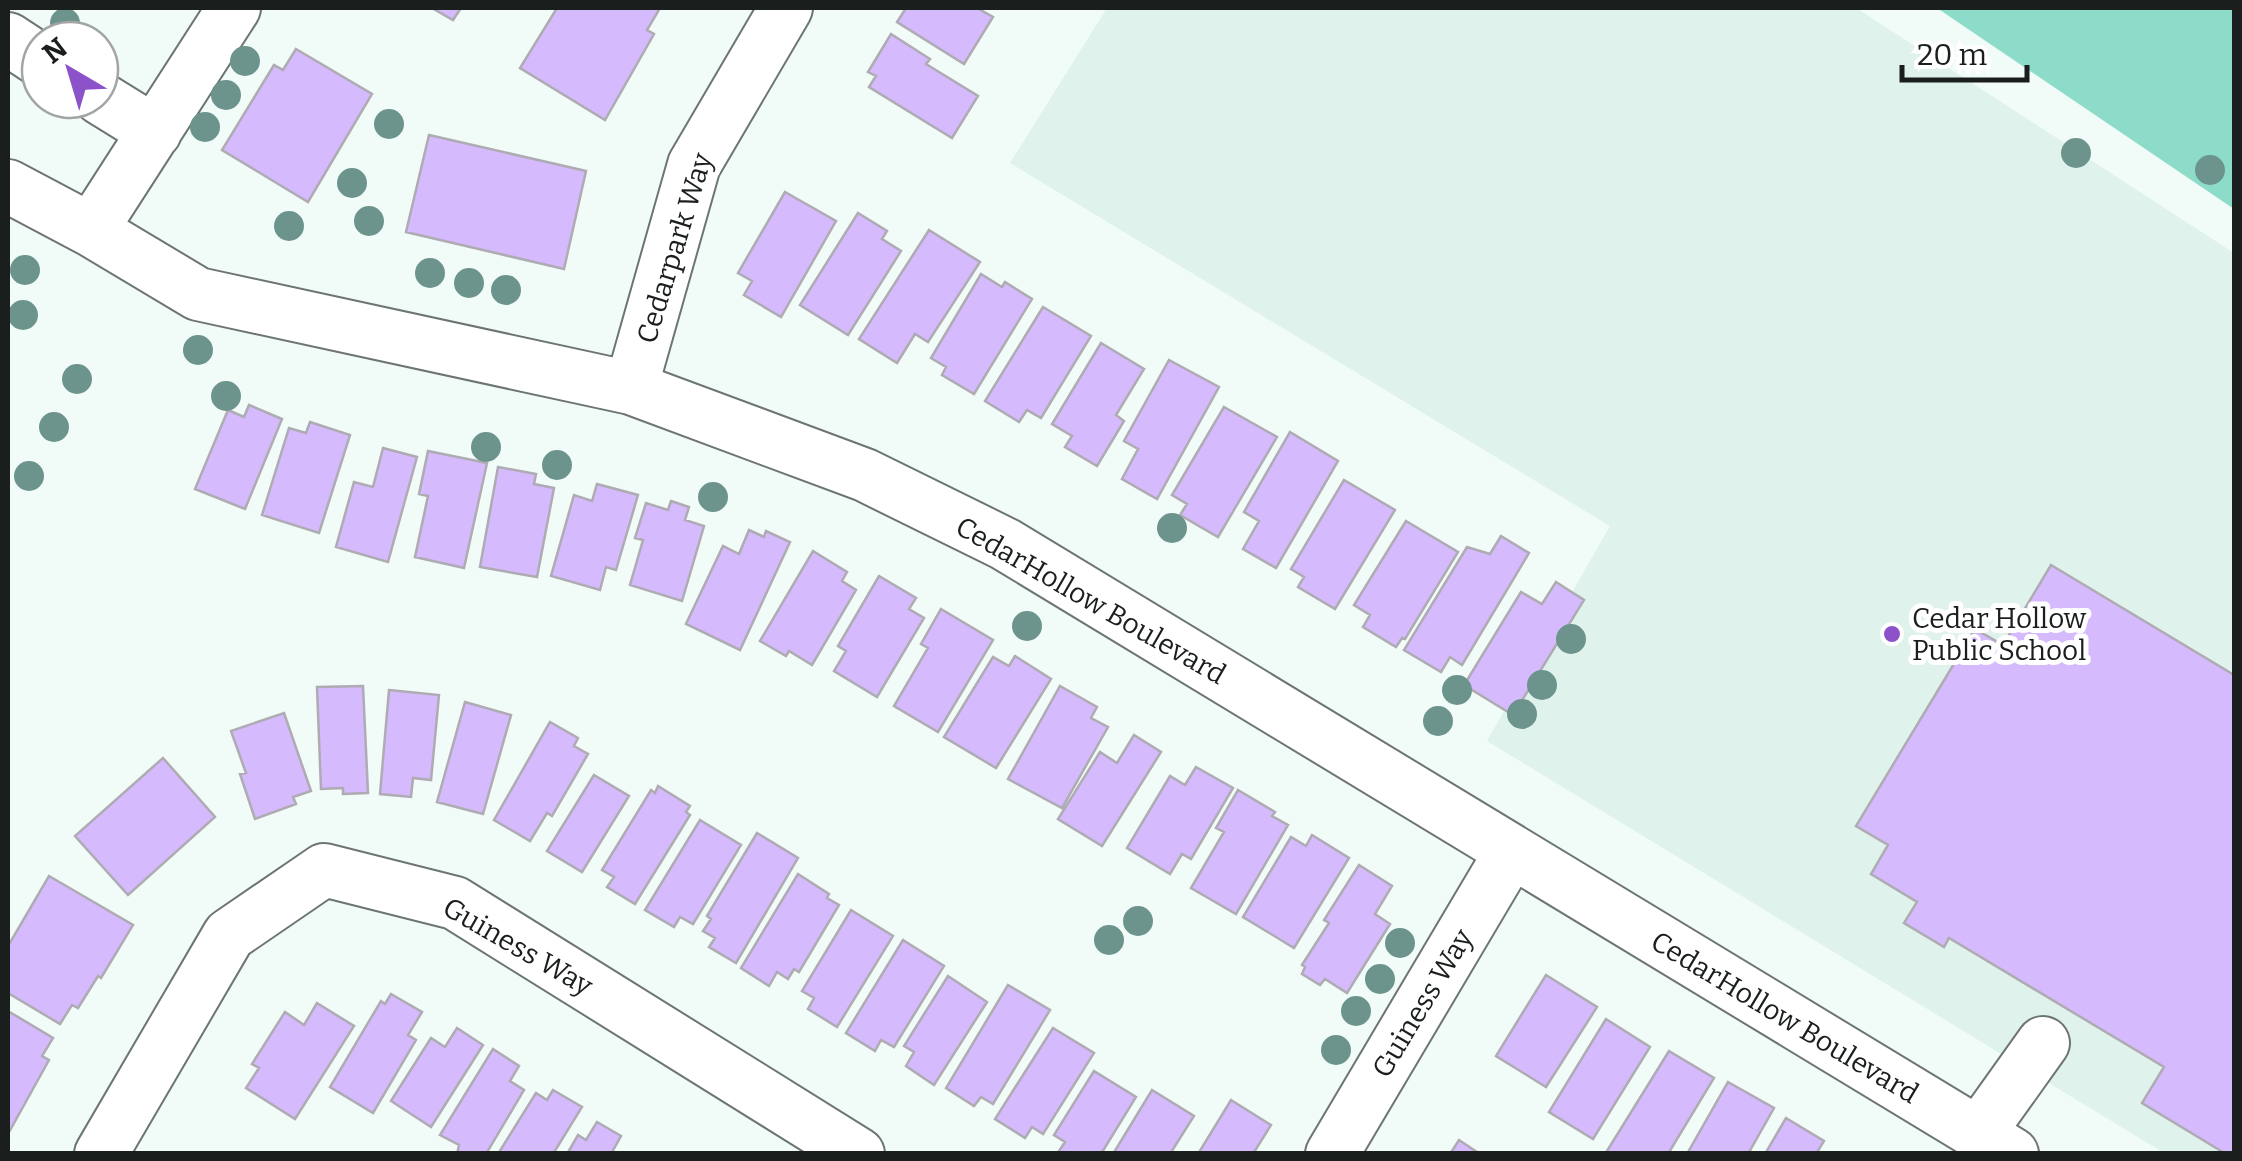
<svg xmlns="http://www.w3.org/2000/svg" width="2242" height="1161" font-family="Bitter,serif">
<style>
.built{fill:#dff2ec}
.green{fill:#8cdcc9}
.building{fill:#d5bafe;stroke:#aeabb3;stroke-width:2.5}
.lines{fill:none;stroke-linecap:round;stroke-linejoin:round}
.minor-casing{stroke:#6d7573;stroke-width:56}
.minor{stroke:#fff;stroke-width:52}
.tree{fill:#6c948c}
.poi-dot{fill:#8b52c9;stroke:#fff;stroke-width:4}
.labels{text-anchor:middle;stroke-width:10;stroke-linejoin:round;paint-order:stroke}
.street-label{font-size:28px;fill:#1a1e1d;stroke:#fff}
.poi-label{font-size:28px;fill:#1a1e1d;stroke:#fff;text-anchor:start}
</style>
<rect width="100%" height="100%" fill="#f1fbf8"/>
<path class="built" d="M1107,8H1856L2234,253V1153H2164L1487,741L1610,526L1010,163Z"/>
<path class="green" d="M1937,8H2234V209Z"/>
<path class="building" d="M432,8H461L453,20Z
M557,8H660L647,30L654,34L605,120L520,68Z
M906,8H977L993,17L964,64L897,22Z
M891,34L930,59L926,64L978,96L952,138L869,87L876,76L868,72Z
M296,49L372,94L308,202L222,150L274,65L283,70Z
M429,135L586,171L564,269L406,232Z
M785,192L836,221L781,317L744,295L752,281L738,273Z
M858,213L887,231L882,239L901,251L848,335L800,305Z
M929,230L980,262L928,342L915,334L897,363L859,339Z
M981,274L1002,287L1005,282L1032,299L974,394L942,375L946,367L931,358Z
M1043,307L1091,336L1041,418L1027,410L1019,422L985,401Z
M1101,343L1144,369L1116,415L1124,421L1097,466L1065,447L1072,436L1052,424Z
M1169,360L1219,387L1157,499L1122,479L1138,449L1124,441Z
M249,405L282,419L245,509L195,489L228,410L244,417Z
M1224,407L1277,437L1218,537L1180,515L1187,504L1172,495Z
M310,422L350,435L319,533L262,515L289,428L306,433Z
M1290,432L1338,461L1276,568L1243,549L1259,521L1244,512Z
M383,448L417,457L388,562L336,547L354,482L373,487Z
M428,451L487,463L464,568L415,557L428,496L419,494Z
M498,467L536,474L534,484L554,488L537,577L480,567Z
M1344,480L1395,510L1335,609L1298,587L1304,577L1291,569Z
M597,484L638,495L616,570L606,567L600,590L551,576L574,495L592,501Z
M671,501L689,507L685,520L704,526L682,601L630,585L643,540L635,538L646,503L668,510Z
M1406,521L1458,552L1405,639L1402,638L1396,647L1363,627L1370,615L1354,605Z
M749,530L764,537L766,531L790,542L740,650L686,624L723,546L739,554Z
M1501,536L1529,553L1462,665L1450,657L1441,672L1404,650L1467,547L1490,554Z
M813,551L847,572L842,581L856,590L812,665L789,651L786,656L760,641Z
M2051,565L2234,675V1154H2226L2142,1103L2164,1067L1949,938L1944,947L1904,923L1917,902L1871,874L1888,845L1856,826L1975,629L2003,645Z
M879,576L916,598L909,609L924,618L877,697L834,671L846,651L838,646Z
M1556,582L1584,600L1513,715L1464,685L1521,592L1542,604Z
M941,609L993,640L938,732L894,706L928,648L921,644Z
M1015,656L1051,679L996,768L944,737L993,657L1009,666Z
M363,686L368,793L343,794V788L321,789L317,687Z
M1060,686L1097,707L1091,718L1108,727L1062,808L1008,779Z
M389,690L439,695L431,780L413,778L411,797L380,794Z
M465,702L511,715L483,814L437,802Z
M284,713L311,791L293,797L296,804L255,819L240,774L246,773L231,731Z
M550,722L578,738L574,746L588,754L552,816L547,813L530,841L494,820Z
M1134,735L1161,752L1102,846L1058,819L1100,752L1117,763Z
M163,758L215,817L128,895L75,836Z
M1196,767L1233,788L1191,859L1182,854L1170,874L1127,848L1170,776L1185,785Z
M594,775L629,796L582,872L547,851Z
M658,786L690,806L686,812L690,815L635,904L607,887L614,877L602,870L651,790L655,793Z
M1238,790L1275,812L1272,816L1288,825L1236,914L1191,888L1224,832L1216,828Z
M700,820L741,845L693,924L680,917L674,927L645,910Z
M757,833L798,858L736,963L709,947L715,938L703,931L711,919L707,916Z
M1312,835L1349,858L1294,948L1243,917L1291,837L1306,846Z
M1359,865L1392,886L1375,914L1390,924L1347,993L1325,979L1320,985L1302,974L1305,967L1302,965L1329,923L1324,920Z
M798,874L829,894L827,898L839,905L799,972L794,969L788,979L777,972L769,986L741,968Z
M49,876L133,925L101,978L98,976L78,1008L72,1005L60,1024L8,993V946Z
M851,910L893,936L837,1027L808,1009L814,998L802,991Z
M903,940L944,966L894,1047L881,1040L875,1051L846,1033Z
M1546,975L1597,1007L1546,1087L1496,1056Z
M948,976L987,1002L934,1085L906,1066L914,1052L904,1046Z
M1008,985L1050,1010L993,1104L981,1097L974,1106L946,1088Z
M391,994L422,1012L408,1035L416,1040L373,1113L330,1087L381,1001L385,1004Z
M317,1003L354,1026L295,1119L246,1088L259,1068L252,1064L285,1012L304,1025Z
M8,1011L53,1038L42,1056L49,1060L8,1134Z
M1606,1019L1650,1047L1593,1139L1549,1112Z
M457,1028L483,1045L431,1127L391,1101L431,1038L445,1047Z
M1053,1028L1094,1053L1043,1134L1032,1127L1025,1138L995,1119Z
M493,1049L519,1066L510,1081L524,1090L486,1154H457L459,1145L440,1135Z
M1669,1051L1714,1078L1668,1154H1611L1607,1151Z
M1094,1071L1136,1097L1101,1154H1057L1065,1142L1054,1135Z
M1728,1082L1774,1108L1748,1154H1687Z
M553,1090L582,1107L553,1154H498L536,1093L547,1100Z
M1152,1090L1194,1116L1170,1154H1113Z
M1231,1100L1271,1125L1253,1154H1198Z
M1786,1118L1824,1141L1816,1154H1765Z
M597,1122L621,1136L611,1154H567L578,1135L586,1140Z
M1459,1140L1480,1154H1450Z"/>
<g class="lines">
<g class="minor-casing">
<path id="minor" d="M8,39L40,60
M100,98L155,132
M8,186L91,230L198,294L631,388L865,475L1005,544L2012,1154
M91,230L234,8
M631,388L694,165L786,8
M1978,1134L2043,1043
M101,1154L229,935L324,870L455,903L858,1154
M1332,1154L1511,852"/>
</g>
<use href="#minor" class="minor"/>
</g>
<g class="tree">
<circle cx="65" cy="23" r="15"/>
<circle cx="245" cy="61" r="15"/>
<circle cx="226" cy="95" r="15"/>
<circle cx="389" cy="124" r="15"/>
<circle cx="205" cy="127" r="15"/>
<circle cx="2076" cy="153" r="15"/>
<circle cx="2210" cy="170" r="15"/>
<circle cx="352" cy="183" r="15"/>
<circle cx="369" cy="221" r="15"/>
<circle cx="289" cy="226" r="15"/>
<circle cx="25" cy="270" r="15"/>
<circle cx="430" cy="273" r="15"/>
<circle cx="469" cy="283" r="15"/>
<circle cx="506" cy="290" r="15"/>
<circle cx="23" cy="315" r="15"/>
<circle cx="198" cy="350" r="15"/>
<circle cx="77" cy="379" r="15"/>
<circle cx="226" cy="396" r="15"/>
<circle cx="54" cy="427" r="15"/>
<circle cx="486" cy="447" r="15"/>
<circle cx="557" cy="465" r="15"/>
<circle cx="29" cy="476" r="15"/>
<circle cx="713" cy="497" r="15"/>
<circle cx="1172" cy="528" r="15"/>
<circle cx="1027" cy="626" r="15"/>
<circle cx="1571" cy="639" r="15"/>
<circle cx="1542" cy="685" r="15"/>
<circle cx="1457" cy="690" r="15"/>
<circle cx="1522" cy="714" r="15"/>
<circle cx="1438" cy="721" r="15"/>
<circle cx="1138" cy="921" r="15"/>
<circle cx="1109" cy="940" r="15"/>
<circle cx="1400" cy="943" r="15"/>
<circle cx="1380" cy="979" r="15"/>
<circle cx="1356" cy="1011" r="15"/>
<circle cx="1336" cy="1050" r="15"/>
</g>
<circle class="poi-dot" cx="1892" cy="634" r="10"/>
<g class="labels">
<g class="street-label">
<text transform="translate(674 248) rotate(-73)" y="10">Cedarpark Way</text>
<text transform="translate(1091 600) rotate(30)" y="10">CedarHollow Boulevard</text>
<text transform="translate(518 946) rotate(30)" y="10">Guiness Way</text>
<text transform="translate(1422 1003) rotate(-59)" y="10">Guiness Way</text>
<text transform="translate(1785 1017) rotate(31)" y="10">CedarHollow Boulevard</text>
</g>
<g class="poi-label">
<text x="1912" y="628">Cedar Hollow<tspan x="1912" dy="32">Public School</tspan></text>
</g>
</g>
<rect width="2242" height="1161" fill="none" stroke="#1a1e1d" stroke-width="20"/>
<g transform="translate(70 70) rotate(322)"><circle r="48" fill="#ffffff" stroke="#a3a5a5" stroke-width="2.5"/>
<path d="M0-8L18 38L0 25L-18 38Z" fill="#8b52c9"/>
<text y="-15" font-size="28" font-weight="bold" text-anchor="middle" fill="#1a1e1d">N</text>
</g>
<path d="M1902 65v15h125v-15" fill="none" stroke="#1a1e1d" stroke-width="5"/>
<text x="1917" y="65" font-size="30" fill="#1a1e1d" stroke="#ffffff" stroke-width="8" paint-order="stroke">20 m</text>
</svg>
